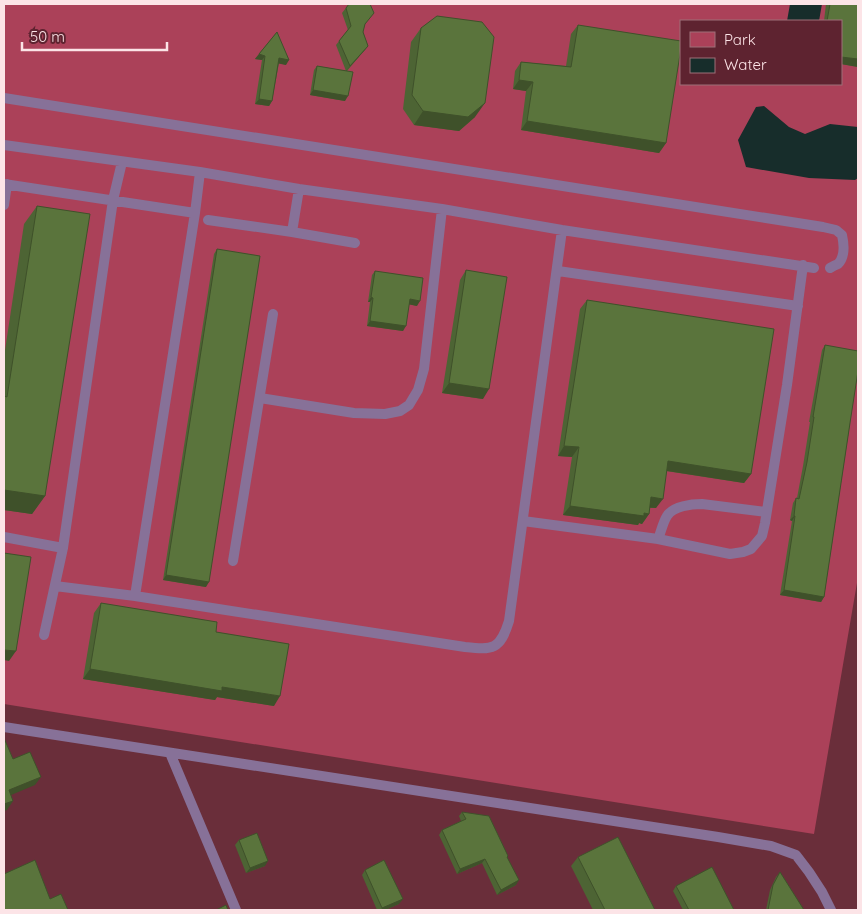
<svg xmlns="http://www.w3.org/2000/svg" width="862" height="914" font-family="Quicksand,sans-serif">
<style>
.green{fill:#ab4159;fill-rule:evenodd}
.water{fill:#172d2b}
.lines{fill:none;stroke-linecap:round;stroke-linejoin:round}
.service{stroke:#877198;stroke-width:10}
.wall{fill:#4d6434}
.shaded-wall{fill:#3f512a}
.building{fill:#5a743c;stroke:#3f512a}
</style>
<rect width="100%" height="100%" fill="#6a2e3a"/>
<path class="green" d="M4,4H858V577L814,834L4,704ZM681,21H841V84H681Z"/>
<path class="water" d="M790,4H822L819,21H787Z
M764,106L789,127L805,134L830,124L858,127V178L855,180L809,178L746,167L738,140L756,107Z"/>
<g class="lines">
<path class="service" d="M4,98L823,227L836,230L842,235C844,244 845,257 838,264C835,265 833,266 830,268
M4,145L200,172L299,189L442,209L562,230L814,268
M4,184L195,213
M4,205L7,184
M208,220L292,232L355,243
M292,232L299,189
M558,271L798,306
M260,398L354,413L385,414L400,411L409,405L418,390L424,369L442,209
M523,521L658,539L730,554L743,552L751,549L762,536L765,523L787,385L803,265
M4,537L63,548
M658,539C661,532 663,522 667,516C673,506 692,504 702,504L766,512
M233,561L273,314
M55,586L135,596L465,647C493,650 500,650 509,621L562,230
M135,596L195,213L200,172
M44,635L63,548L113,200L122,162
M4,727L718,837L771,846L796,855L809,872L822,892L831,910
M170,753L236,910"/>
</g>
<path class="wall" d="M349,4L364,25L363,32L368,46L347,71L345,101L310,95L314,70L317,66L346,71L336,45L348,30L342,13Z
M826,4H858V67L841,64V21H824Z
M578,25L666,143L659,153L521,130L526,91L513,89L515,71L521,62L566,66L571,34Z
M421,28L475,117L459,131L414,125L403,109L411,42Z
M277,32L286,65L279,63L272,101L269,106L255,104L262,60L255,59Z
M37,206L45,496L32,514L4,510V357L24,224Z
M217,249L206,587L163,580L214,254Z
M466,270L483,399L442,393L460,280Z
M375,271L417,306L409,304L403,331L367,326L370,302H368L372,275Z
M587,300L751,474L744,483L666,471L656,508H650L649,514L642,524L639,523L638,525L563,515L572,457L558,456L580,309Z
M825,345L850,423L824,597L821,602L780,595L792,521L790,520L793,503L796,498H797L803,466L810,422H809L822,350Z
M101,603L216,632L274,706L217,697L215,700L83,679L94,613Z
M462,812L507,857L516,885L497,895L482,863L457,874L439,835L442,830L461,821L459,816Z
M239,840L265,866L246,873L235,845Z
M578,857L655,910H593L571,866Z
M365,870L399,904L385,910H377L362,875Z
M780,872L804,910H766L770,890L776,877Z
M676,886L734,910H683L673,891Z"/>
<path class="shaded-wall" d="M368,46L364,51L346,71L350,66Z
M259,54L265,56L262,60L255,59Z
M841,57L858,59V67L841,64Z
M279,58L289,60L286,65L276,63Z
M519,80L533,82L526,91L513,89Z
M313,90L348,96L345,101L310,95Z
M259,99L272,101L269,106L255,104Z
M485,103L475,117L459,131L414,125L423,111Z
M527,121L666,143L659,153L521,130Z
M371,297L373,298L370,302H368Z
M410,299L420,301L417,306L407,304Z
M370,321L406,326L403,331L367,326Z
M449,383L489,389L483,399L442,393Z
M564,446L579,447L572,457L558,456Z
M668,461L751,474L744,483L661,470Z
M4,490L45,496L32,514L4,510Z
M651,497L663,499L656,508L644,507Z
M570,506L597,509L649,514L642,524L639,523L638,525L563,515Z
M794,516H795L792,521L790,520Z
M166,575L209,582L206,587L163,580Z
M784,590L824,597L821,602L780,595Z
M4,650L16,651L9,661L4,660Z
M90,669L222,687L280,696L274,706L217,697L215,700L83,679Z
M41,777L35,785L4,798L9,790Z
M13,801L7,810L4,811V804Z
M485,859L482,863L457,874L460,869Z
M268,861L265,866L246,873L250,868Z
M519,880L516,885L497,895L501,890Z
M403,899L399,904L385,910H381L382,908Z"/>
<path class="building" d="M349,4H370L374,13L365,24L363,32L368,46L350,66L339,41L351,26L346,8Z
M830,4H858V59L841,57V21H827Z
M437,16L482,22L494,37L485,103L468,117L423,111L412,95L421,28Z
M578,25L681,41V48L666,143L527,121L533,82L519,80L521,62L571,67Z
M277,32L289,60L279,58L272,101L259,99L265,56L259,54Z
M317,66L353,72L348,96L313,90Z
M37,206L90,214L45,496L4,490V396L7,397Z
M217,249L260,256L209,582L166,575Z
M466,270L507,277L489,389L449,383Z
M375,271L423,278L420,301L410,299L406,326L370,321L373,298L371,297Z
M587,300L774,329L751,474L668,461L663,499L651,497L649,514L644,513V516L570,506L579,447L564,446Z
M825,345L858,351V371L850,423L824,597L784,590L795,516H794L796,498L799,499L807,462L814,417H813Z
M4,553L31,557L16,651L4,650Z
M101,603L217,622L216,632L289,644L280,696L222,687V691L90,669Z
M4,738L13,759L30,752L41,777L9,790L13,801L4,804Z
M462,812L489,816L508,856L507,857L519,880L501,890L485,859L460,869L442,830L466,819Z
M257,833L268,861L250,868L239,840Z
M618,837L655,910H605L578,857Z
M35,860L50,899L61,894L68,910H4V874Z
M384,860L403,899L382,908L365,870Z
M712,867L734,910H689L676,886Z
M780,872L804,910H768L773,885Z
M226,905L228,910H216Z"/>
<rect width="862" height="914" fill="none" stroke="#fce4e7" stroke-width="10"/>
<rect x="680" y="20" width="162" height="65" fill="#5e2330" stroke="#9d7079"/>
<rect x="690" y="32" width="25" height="15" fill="#ab4159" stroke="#9d7079"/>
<text x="724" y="45" font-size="15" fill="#fce4e7">Park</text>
<rect x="690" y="58" width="25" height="15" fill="#172d2b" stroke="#9d7079"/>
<text x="724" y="70" font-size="15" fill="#fce4e7">Water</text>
<path d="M22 42v8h145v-8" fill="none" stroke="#fce4e7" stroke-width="2.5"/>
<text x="30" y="42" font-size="15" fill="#fce4e7" stroke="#5e2330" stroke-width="4" paint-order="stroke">50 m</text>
</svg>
